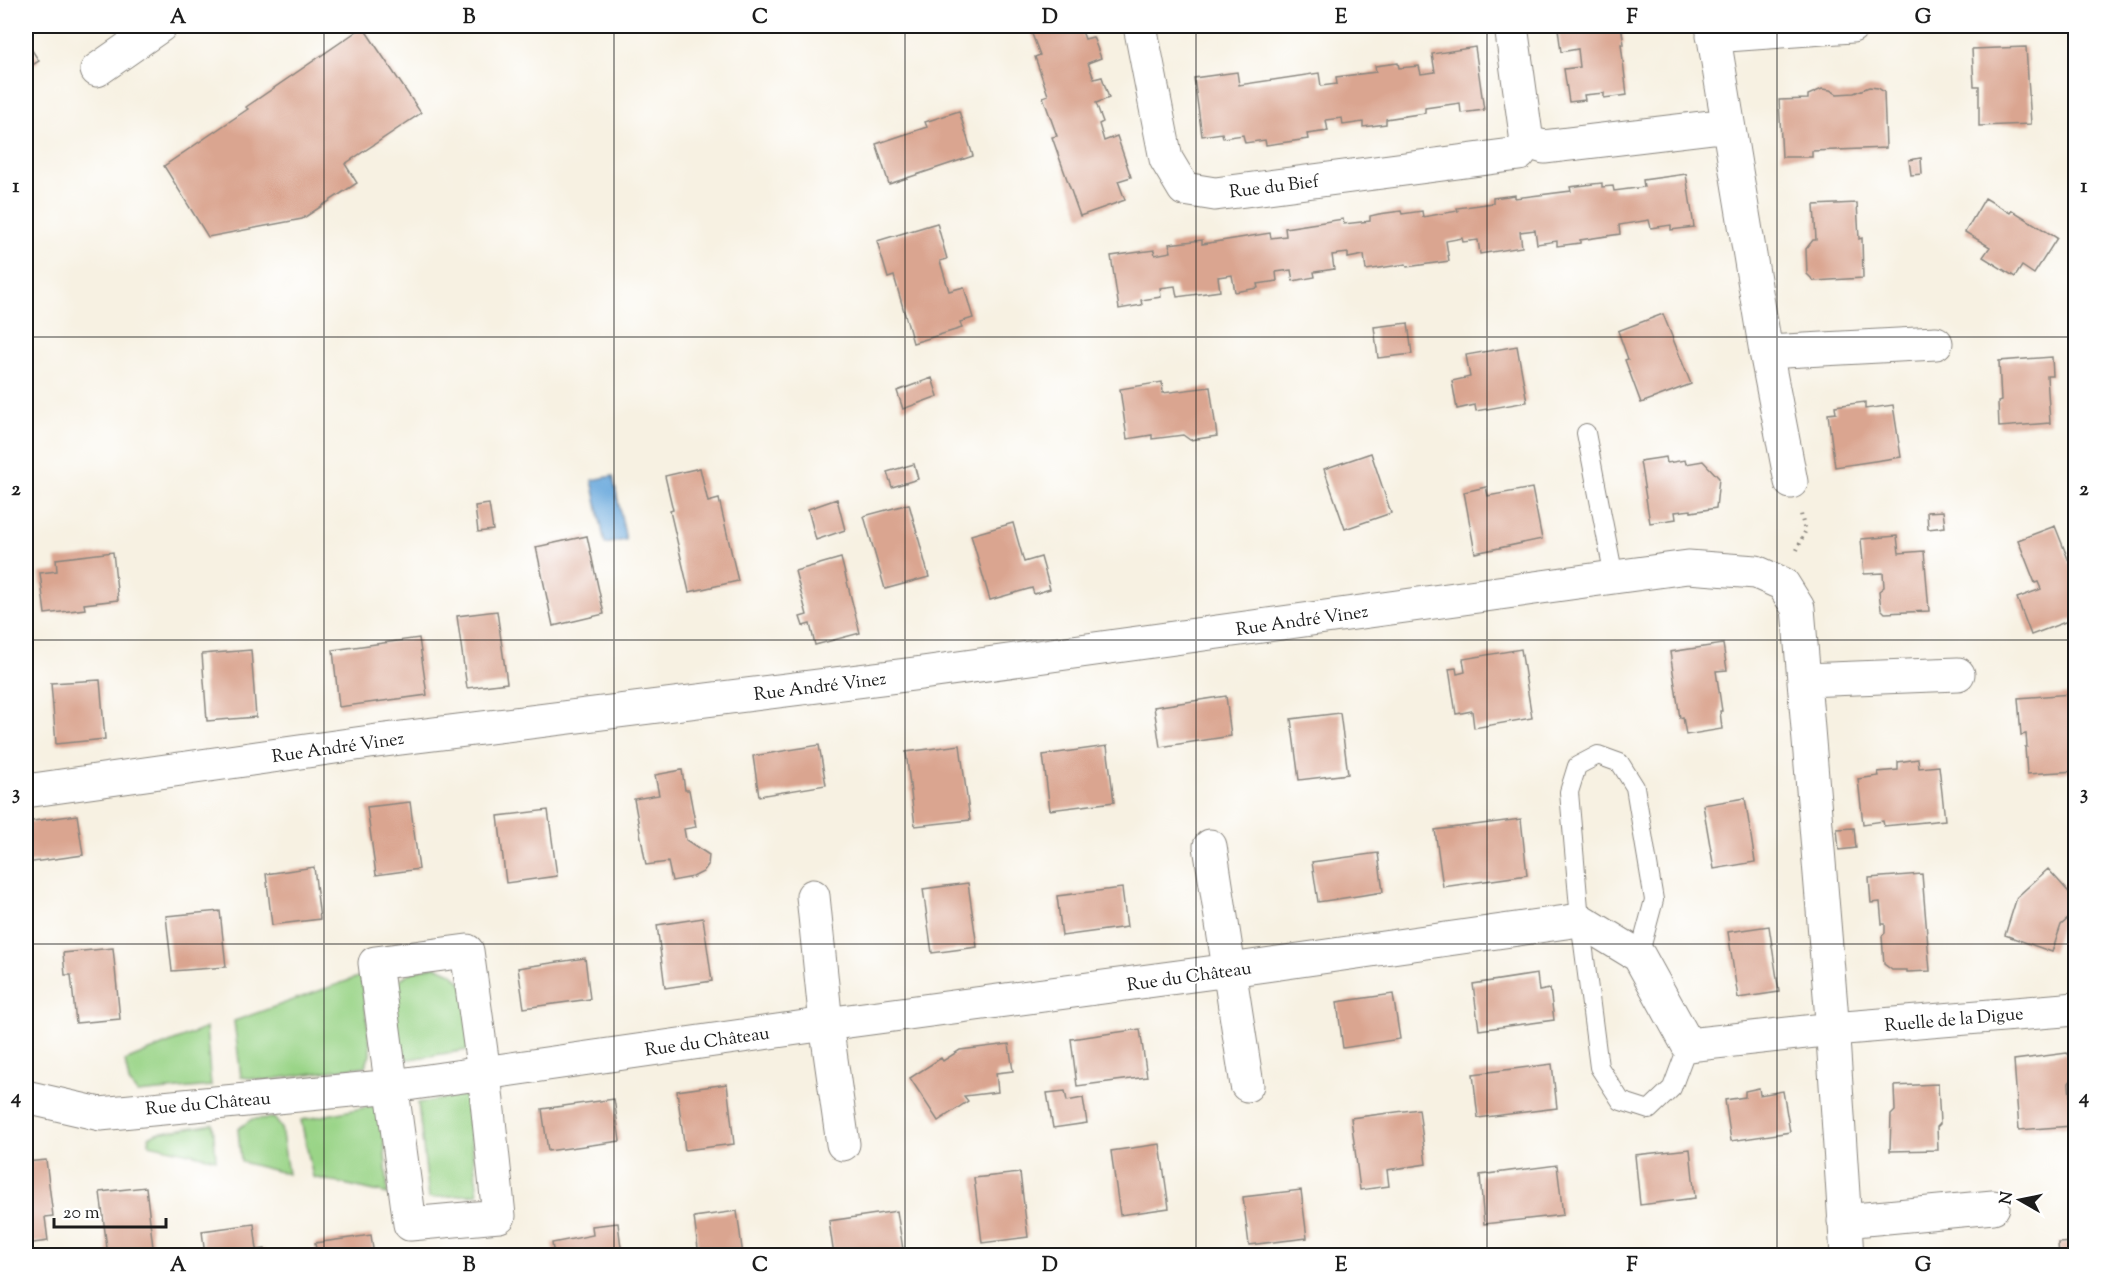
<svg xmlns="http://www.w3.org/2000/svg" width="2101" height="1281" font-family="'Sorts Mill Goudy',serif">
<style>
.green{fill:#9ad487;stroke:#5b7852;stroke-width:1.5}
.water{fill:#68a7db;stroke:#42627c;stroke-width:1.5}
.building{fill:#daa590}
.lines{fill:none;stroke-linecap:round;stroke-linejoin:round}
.lane-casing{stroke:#8a867f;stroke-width:20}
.street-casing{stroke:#8a867f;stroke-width:35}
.path{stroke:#8a867f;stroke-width:4;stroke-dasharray:1.5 4.5;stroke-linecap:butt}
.lane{stroke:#fff;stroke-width:18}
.street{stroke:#fff;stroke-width:33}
.grid{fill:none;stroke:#1c1c1c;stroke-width:1.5;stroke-opacity:0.55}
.labels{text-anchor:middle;stroke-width:4.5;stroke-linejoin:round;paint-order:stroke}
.street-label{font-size:18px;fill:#1c1c1c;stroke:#fff}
.neatline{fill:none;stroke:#1c1c1c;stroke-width:2}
.grid-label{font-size:20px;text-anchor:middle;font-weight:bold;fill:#1c1c1c}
</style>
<rect width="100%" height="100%" fill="#fff"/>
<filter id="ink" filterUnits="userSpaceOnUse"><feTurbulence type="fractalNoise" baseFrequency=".0167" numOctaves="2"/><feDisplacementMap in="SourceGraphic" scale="12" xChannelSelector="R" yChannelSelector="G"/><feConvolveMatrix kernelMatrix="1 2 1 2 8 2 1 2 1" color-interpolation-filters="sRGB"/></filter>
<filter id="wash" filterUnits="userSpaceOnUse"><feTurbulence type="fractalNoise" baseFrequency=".008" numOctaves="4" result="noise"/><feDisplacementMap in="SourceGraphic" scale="24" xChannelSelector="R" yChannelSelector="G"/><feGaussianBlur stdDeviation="1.35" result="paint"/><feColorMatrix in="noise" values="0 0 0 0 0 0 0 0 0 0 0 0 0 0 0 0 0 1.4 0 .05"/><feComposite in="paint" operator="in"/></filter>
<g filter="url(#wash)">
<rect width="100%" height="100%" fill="#f7f1e2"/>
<path class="green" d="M435,966L452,973L465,987L473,1049L398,1061C395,1040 384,1000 397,983C405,972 423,969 435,966Z
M361,976L370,1044V1055L365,1066L266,1080L241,1077L234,1021Z
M206,1028L211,1086L137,1093L129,1082L125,1061Z
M466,1095L478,1194L429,1198L418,1103Z
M373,1106L382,1113L388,1194L313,1177L301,1120Z
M274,1118L281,1127L288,1174L241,1162L238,1129L252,1119Z
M213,1124L216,1159L149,1144V1137L156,1133Z"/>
<path class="water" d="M613,476L626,540L605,544L592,480Z"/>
<g id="blocks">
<path class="building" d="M1029,26H1080L1085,39L1093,37L1101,58L1088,63L1094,79L1102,77L1109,98L1096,103L1103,122L1099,124L1104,141L1117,136L1131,177L1118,181L1125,200L1080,216L1052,137L1057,136L1043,97L1048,95L1035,57L1040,55Z
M1568,26H1621L1624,44H1621L1627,95L1604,98V93L1584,95L1585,100L1569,102L1564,69L1580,67L1578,49L1561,52L1558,29L1568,28Z
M363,27L421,113L345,164L357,183L302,219L208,237L164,166L248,109L246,107Z
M26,41L39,61L26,69Z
M1475,47L1484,110L1461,113L1460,103L1425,108V113L1386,119V124L1363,127V122L1343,125L1342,118L1326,120L1328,131L1307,134L1308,139L1266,145L1265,140L1245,143L1243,135L1223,138L1222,133L1202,136L1194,78L1237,72L1239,85L1319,73L1321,86L1337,84L1336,77L1376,72L1375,66L1398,63L1399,68L1419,66L1421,74L1435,72L1432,54Z
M2026,47L2031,124L1979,126V86H1974L1972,49Z
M1869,87L1878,88L1884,92L1886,148L1812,151V157H1782L1779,100L1808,99V95L1822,89L1830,90L1837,94L1854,93Z
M959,111L973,156L889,184L876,144L927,127L925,122Z
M1921,158L1922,174L1911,175L1909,160Z
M1686,174L1694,227L1671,230V225L1651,228L1649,220L1619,225L1620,234L1580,240V243L1557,246V241L1537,244L1535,230L1520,232L1522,247L1480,254L1478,240L1463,242L1462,238L1446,241L1449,261L1407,267L1406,264L1366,270L1364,255L1348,258V253L1332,255L1334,269L1314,272L1315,277L1293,281L1291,270L1276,272L1277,281L1257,284L1258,288L1235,292L1232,275L1218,277L1220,291L1177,297L1175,286L1160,288L1161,297L1141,300L1142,305L1119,309L1111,256L1154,250L1155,255L1171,252L1169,244L1202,240V244L1270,233L1271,238L1286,236L1285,228L1343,219L1344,224L1370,221V216L1379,214L1401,211L1402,214L1422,211L1423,217L1458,211L1457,208L1493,203V198L1515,195V198L1571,191L1570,187L1593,184L1602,183V187L1613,186L1614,191L1644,187L1643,180Z
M1985,198L2010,213L2012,210L2057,238L2034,274L2022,266L2015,277L1983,257L1990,247L1965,232Z
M1857,203L1859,239L1862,238L1863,278L1814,281L1807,274L1806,249L1813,240H1816L1814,205Z
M937,223L947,259L940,261L949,291L964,287L973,318L960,322L962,328L913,343L894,276L888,278L877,241Z
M1663,314L1691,384L1641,403L1625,360L1628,359L1618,331Z
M1408,323L1412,354L1378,358L1374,327Z
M1517,346L1527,402L1476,411L1475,405L1457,409L1452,381L1470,377L1466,355Z
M2052,357L2053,376H2047L2050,423L1999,427L1998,402L2001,401L1999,361Z
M932,378L938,396L903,409L897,391Z
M1162,382L1163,393L1210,387L1217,436L1190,440L1183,435L1152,439V435L1127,439L1120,389Z
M1865,402V409L1893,405L1901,457L1835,467L1828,414L1836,413L1835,406Z
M1371,453L1391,513L1345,529L1324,469Z
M1666,457L1667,463L1685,460L1686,464L1703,461L1719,478L1716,508L1691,512V510L1675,512L1676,519L1650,523L1640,461Z
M914,464L918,479L892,487L887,472Z
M700,468L708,502L719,499L738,581L689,592L670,511L673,510L665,476Z
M1486,487L1488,496L1532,488L1542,539L1475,553L1464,492Z
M837,499L845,530L816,540L808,509Z
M489,504L493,530L478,532L475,506Z
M909,504L929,577L885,589L864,516Z
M1943,511L1945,527L1928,529L1927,512Z
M1013,523L1024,562L1041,557L1050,589L1034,594L1032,588L990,600L971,535Z
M2055,526L2076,579V618L2031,635L2017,598L2041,589L2038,582L2035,583L2018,540Z
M587,536L604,614L553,626L536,547Z
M1897,536L1899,553L1924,551L1929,611L1885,613L1881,609L1879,591L1884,587L1883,573L1864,574L1861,539Z
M113,552L118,600L84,604L85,609L45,614L40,573L57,571L56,559Z
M841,558L860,633L815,645L810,624L803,626L800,617L807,615L795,571Z
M497,611L507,683L467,688L457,616Z
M419,638L427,695L339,707L333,650Z
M1723,644L1727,670L1716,671L1722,711H1720L1722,729L1686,735L1683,717L1680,718L1670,652Z
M1521,649L1532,718L1474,728L1472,711L1456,714L1449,669L1456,668L1457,674L1465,672L1463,659Z
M251,650L256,717L207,721L202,654Z
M100,680L105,739L56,744L51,683Z
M2071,694L2074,730H2076V771L2027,774L2025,747H2027L2026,734L2021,735L2018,698Z
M1226,696L1231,736L1160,747L1154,707Z
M1340,713L1348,774L1299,780L1291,719Z
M819,745L826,785L759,796L753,756Z
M960,745L970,820L915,826L906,752Z
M1107,746L1114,802L1050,810L1043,755Z
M1918,759L1919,768L1939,766L1945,820L1884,826L1883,821L1863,824L1858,779L1879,776L1878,772L1898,770V762Z
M682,770L685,790H689L696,827L684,829L686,840L709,855L708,865L703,872L693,877L672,881L668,862L646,865L634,799L659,795L655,775Z
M1745,798L1755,862L1714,869L1703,805Z
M410,802L419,869L376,875L367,807Z
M548,810L557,876L506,883L498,816Z
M77,815L83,855L26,863V822Z
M1521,819L1527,875L1443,887L1435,830Z
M1854,828L1856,848L1839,850L1837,829Z
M1378,853L1383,892L1318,902L1312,862Z
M314,867L320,919L272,925L266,874Z
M2048,869L2076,900V912L2061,925L2052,952L2005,935L2017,897Z
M1922,874L1930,971L1907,972V970H1892L1884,964L1882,936L1885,933V924H1882L1880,902L1871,903L1869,878Z
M968,883L977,947L932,953L923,889Z
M1122,888L1127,927L1062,936L1057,896Z
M220,911L226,967L172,971L166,916Z
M703,918L712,981L665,988L657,925Z
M1769,926L1779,992L1738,998L1728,932Z
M113,948L120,1019L76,1023L71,975H65L63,953Z
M585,958L590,999L524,1008L518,968Z
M1537,974L1539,991L1550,989L1554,1020L1479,1030L1473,984Z
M1393,994L1400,1039L1343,1048L1337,1002Z
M1140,1029L1147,1077L1077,1086L1071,1039Z
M1009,1044L1013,1071L996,1073L998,1092L964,1096L968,1101L938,1121L910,1078L941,1058L943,1061L960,1050Z
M2067,1053L2074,1060L2075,1075L2069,1083L2072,1126L2019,1130L2014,1060Z
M1552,1064L1557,1108L1478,1118L1473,1074Z
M727,1084L734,1144L685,1150L677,1091Z
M1938,1084L1940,1124L1937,1127L1938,1150L1890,1151L1891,1115L1895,1111L1894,1086Z
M1759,1088L1760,1095L1783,1091L1790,1132L1731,1141L1725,1100L1745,1097V1091Z
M1065,1091L1067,1101L1083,1098L1087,1123L1053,1128L1047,1093Z
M614,1099L620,1141L548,1151L542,1109Z
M1419,1109L1426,1164L1387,1170L1389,1186L1360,1190L1351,1118Z
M1160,1144L1169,1208L1120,1215L1111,1151Z
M1690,1149L1695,1198L1640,1205L1635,1155Z
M46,1160L53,1216L45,1217L48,1241L26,1244V1162Z
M1557,1165L1563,1215L1484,1224L1480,1175Z
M1020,1173L1028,1237L982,1243L974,1178Z
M146,1187L154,1256H108L100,1192Z
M1301,1190L1307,1238L1249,1245L1243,1197Z
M737,1211L743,1256H699L694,1217Z
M897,1211L904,1256H834L829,1221Z
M618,1223L622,1256H554L552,1243L593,1235L592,1226Z
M254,1224L257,1250L265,1249L266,1256H205L202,1231Z
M371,1235L374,1256H317L315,1243Z
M2076,1242V1256H2059L2058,1243Z"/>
</g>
</g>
<g filter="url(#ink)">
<use href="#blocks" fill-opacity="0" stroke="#8a867f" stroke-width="1.5"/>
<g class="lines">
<g class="lane-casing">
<path id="lane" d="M1586,433L1614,577
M1639,956L1654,900L1635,787L1620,763L1598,755L1577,766L1569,792L1580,920L1599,1067L1621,1101L1649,1110L1672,1088L1688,1045"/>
</g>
<g class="street-casing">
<path id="street" d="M1140,26L1166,159L1184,189L1215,194L1519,154L1527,142L1511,26
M1712,26L1766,352L1791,482
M1713,36L1852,26
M97,70L160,26
M1527,142L1544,147L1728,125
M1766,352L1936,343
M1805,680L1958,674
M26,791L377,741L922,673L1614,577L1688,567L1756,572L1783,584L1798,608L1831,1007L1847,1256
M1210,846L1247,1085
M813,896L826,1024L843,1144
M467,951L484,1073L499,1216L410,1224L375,963Z
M26,1097L100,1114L393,1086L826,1024L1230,970L1580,920L1639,956L1688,1045L1833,1029L2076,1009
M1844,1221L1993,1207"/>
</g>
<path class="path" d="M1797,550L1805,532L1801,514"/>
<use href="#lane" class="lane"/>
<use href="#street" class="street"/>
</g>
</g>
<path class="grid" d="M324,26V1256M614,26V1256M905,26V1256M1196,26V1256M1487,26V1256M1777,26V1256M26,337H2076M26,640H2076M26,944H2076"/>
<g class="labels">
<g class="street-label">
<text transform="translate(1274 186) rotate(-7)" y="6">Rue du Bief</text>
<text transform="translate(1302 620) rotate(-8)" y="6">Rue André Vinez</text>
<text transform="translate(820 686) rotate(-7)" y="6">Rue André Vinez</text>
<text transform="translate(338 747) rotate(-8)" y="6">Rue André Vinez</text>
<text transform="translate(1189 976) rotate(-8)" y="6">Rue du Château</text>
<text transform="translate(1954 1019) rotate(-5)" y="6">Ruelle de la Digue</text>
<text transform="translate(707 1041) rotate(-8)" y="6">Rue du Château</text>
<text transform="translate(208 1103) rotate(-5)" y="6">Rue du Château</text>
</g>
</g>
<rect width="2101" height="1281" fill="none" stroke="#fff" stroke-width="66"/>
<g transform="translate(2020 1200) rotate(279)" stroke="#ffffff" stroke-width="4.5" paint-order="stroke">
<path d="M0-4.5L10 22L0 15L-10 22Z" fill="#1c1c1c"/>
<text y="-9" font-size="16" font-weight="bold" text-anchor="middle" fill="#1c1c1c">N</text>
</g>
<path d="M54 1218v9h112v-9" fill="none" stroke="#1c1c1c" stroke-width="3"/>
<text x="63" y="1218" font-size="18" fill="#1c1c1c" stroke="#ffffff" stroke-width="4.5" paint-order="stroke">20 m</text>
<rect x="33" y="33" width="2035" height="1215" class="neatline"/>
<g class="grid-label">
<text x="178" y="23">A</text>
<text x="469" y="23">B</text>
<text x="760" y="23">C</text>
<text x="1050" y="23">D</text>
<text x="1341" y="23">E</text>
<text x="1632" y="23">F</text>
<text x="1923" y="23">G</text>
<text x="16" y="192">1</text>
<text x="2084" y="192">1</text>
<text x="16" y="495">2</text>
<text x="2084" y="495">2</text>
<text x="16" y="799">3</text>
<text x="2084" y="799">3</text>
<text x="16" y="1103">4</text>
<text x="2084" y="1103">4</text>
<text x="178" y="1271">A</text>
<text x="469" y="1271">B</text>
<text x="760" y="1271">C</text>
<text x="1050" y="1271">D</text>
<text x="1341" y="1271">E</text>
<text x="1632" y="1271">F</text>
<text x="1923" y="1271">G</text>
</g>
</svg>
